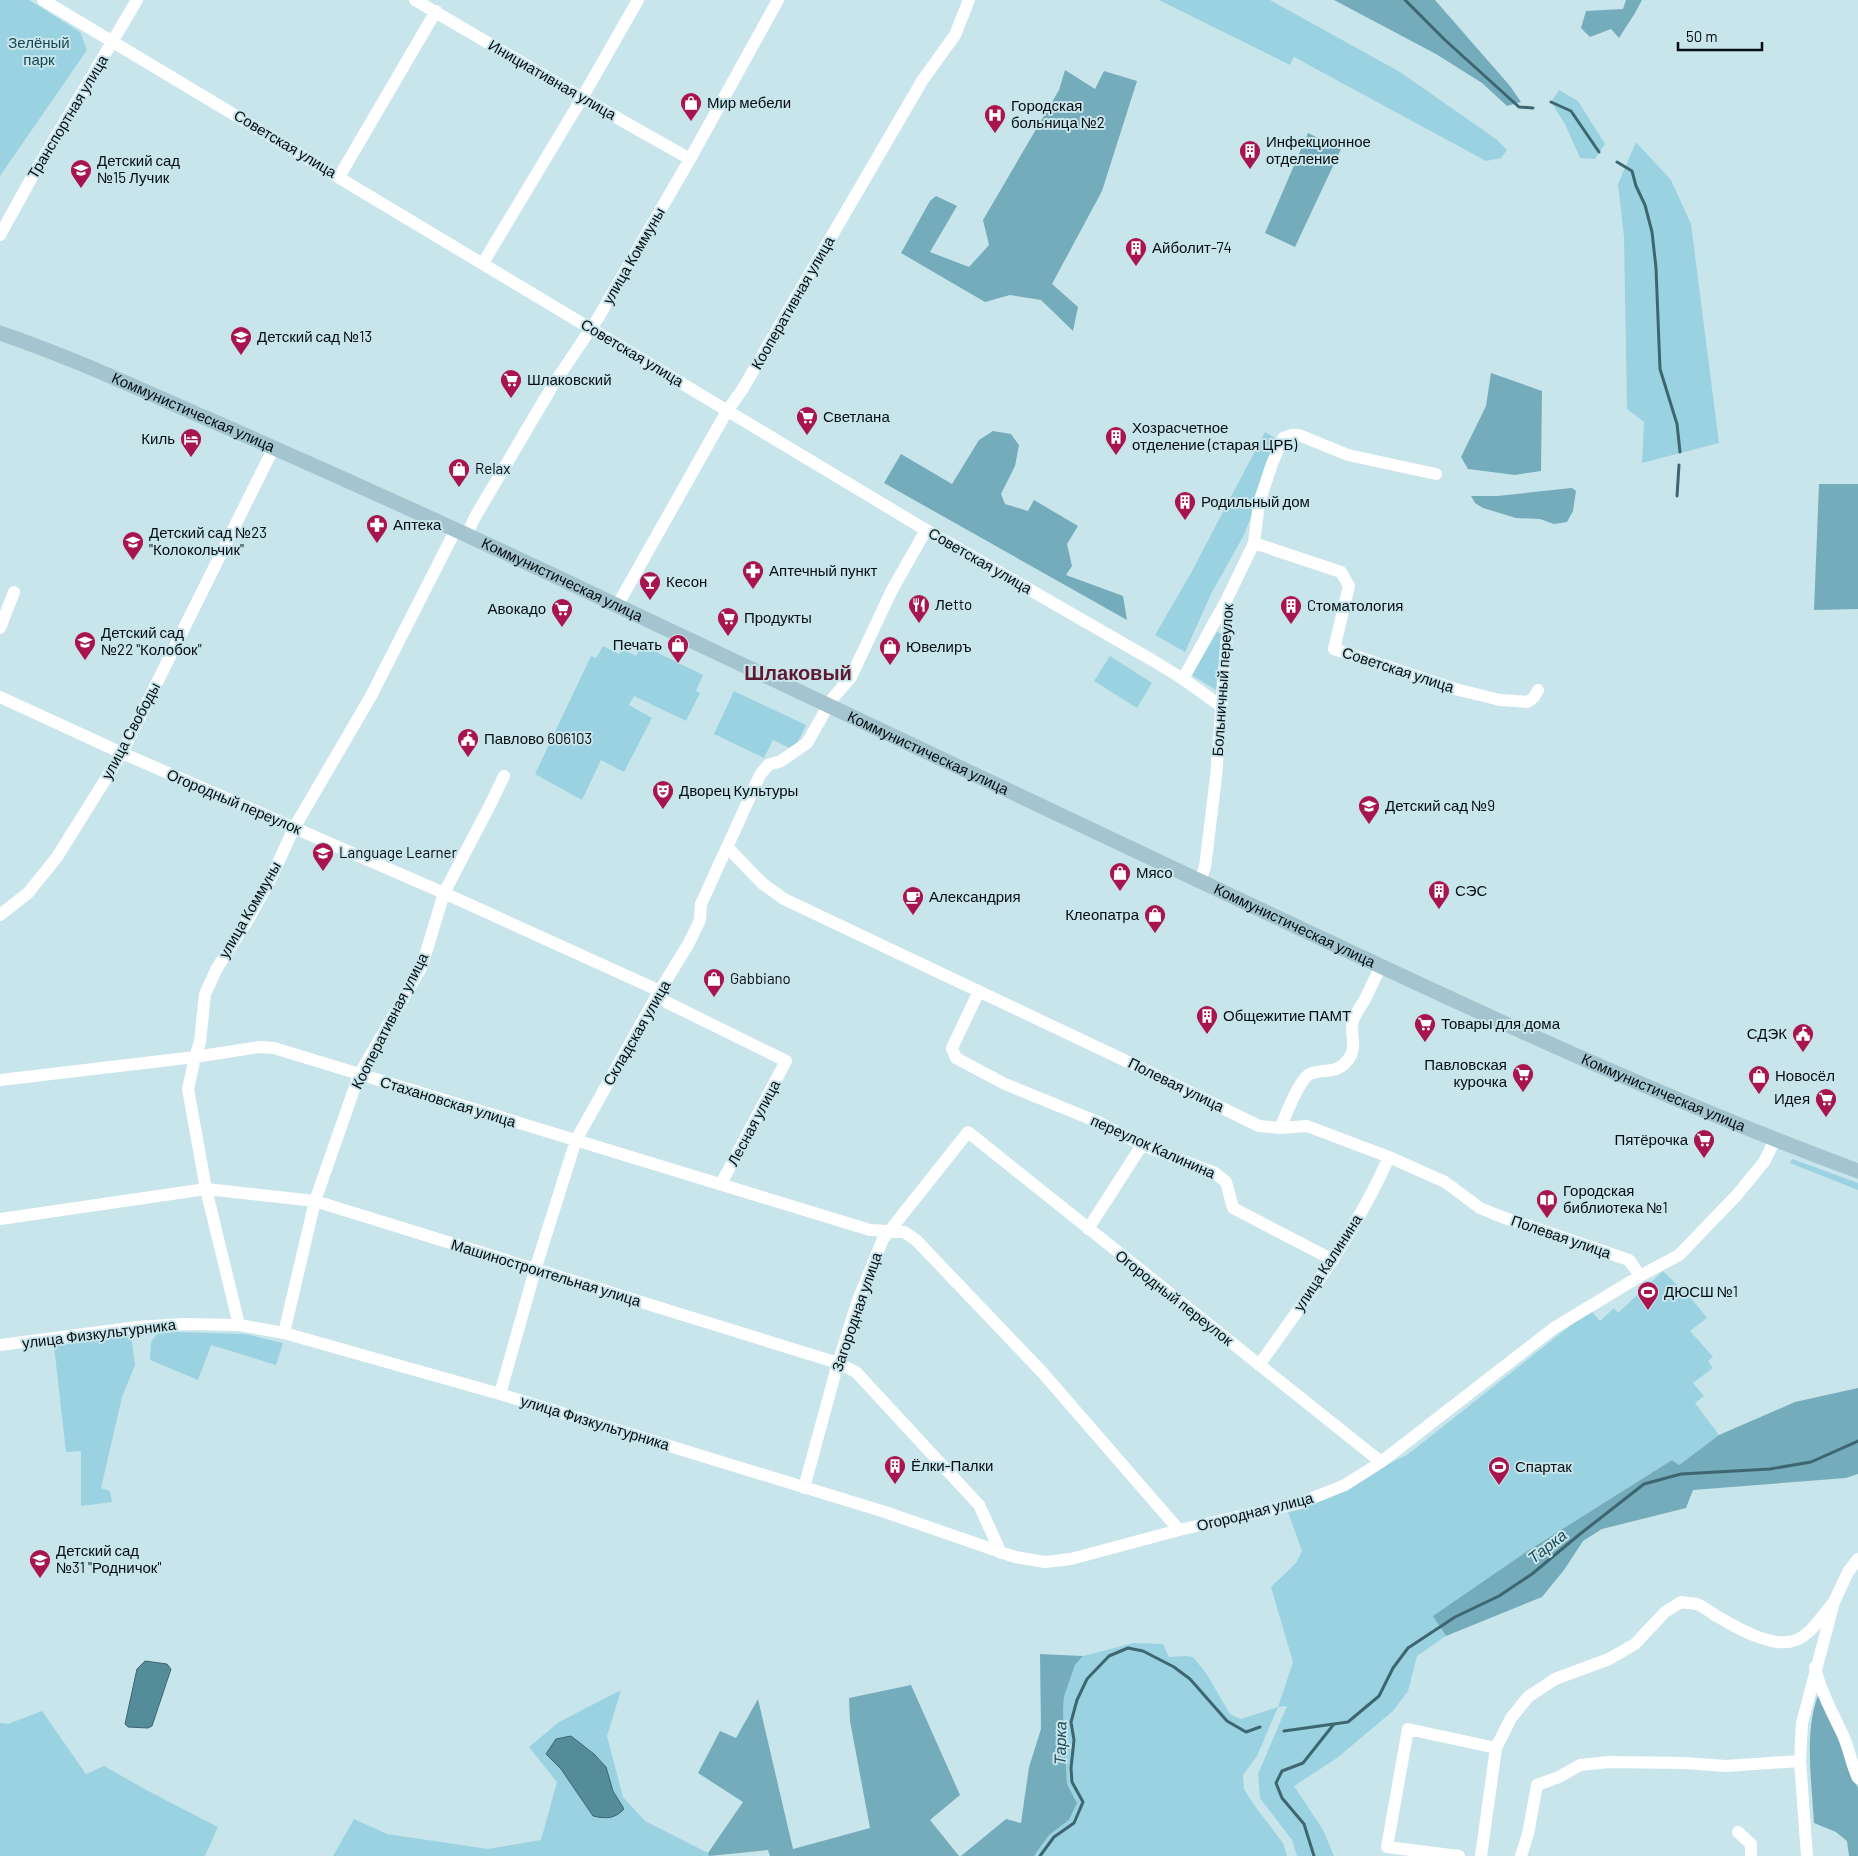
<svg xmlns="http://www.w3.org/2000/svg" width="1858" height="1856" font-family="Barlow,sans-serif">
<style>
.green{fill:#9bd2e1}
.forest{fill:#75acbb}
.water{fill:#558c9a;stroke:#3d6671}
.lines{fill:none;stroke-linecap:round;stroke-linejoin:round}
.stream{stroke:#3d6671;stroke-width:3}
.minor{stroke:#fff;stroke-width:12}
.major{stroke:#a4c5cf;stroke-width:15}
.labels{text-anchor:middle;stroke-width:4;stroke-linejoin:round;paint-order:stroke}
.park-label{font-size:15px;fill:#154752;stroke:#c8e5ec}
.street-label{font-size:15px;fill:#050d10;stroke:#c8e5ec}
.poi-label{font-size:15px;fill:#050d10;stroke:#c8e5ec;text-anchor:start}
.water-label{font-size:16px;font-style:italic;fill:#1b4c57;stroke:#c8e5ec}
.district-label{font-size:20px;font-weight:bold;fill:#5d192f;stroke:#c8e5ec}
</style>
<rect width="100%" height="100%" fill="#c8e5ec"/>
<path class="green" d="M0,0H29L80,32L87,50L0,176Z
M1159,0H1270L1400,72L1496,139L1507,150L1501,158L1486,161L1294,57L1290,65Z
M1559,90L1578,101L1605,144L1595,159L1580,158L1565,124L1551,102Z
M1636,142L1671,180L1691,224L1719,443L1642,463L1644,422L1627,409L1624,237L1618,184Z
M1265,432L1280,441L1244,535L1211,594L1185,652L1155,635L1191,573Z
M1217,632L1222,634L1216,690L1192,675Z
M642,645L703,675L696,691L700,693L686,721L634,696L629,705L652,718L624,772L601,760L582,800L535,774L591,656L596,658L603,646L619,654L622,649L636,656Z
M1110,656L1152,683L1137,708L1094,681Z
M734,691L806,725L794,750L773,740L764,758L714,734Z
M1792,1159L1858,1183V1190L1790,1163Z
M1663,1271C1678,1286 1695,1301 1707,1318L1690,1331L1713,1357L1708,1361L1713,1368L1693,1383L1704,1396L1695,1403L1719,1435L1679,1465L1672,1460L1529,1550L1434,1616L1446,1636L1417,1656L1408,1691L1393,1711L1337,1758L1294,1786L1323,1830L1334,1856H1297L1292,1840L1260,1798L1258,1774L1287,1706L1278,1707L1257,1756L1243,1775L1244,1789L1254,1805L1283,1843L1287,1856H1034L1049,1835L1069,1820L1077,1803L1067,1784L1063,1712L1064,1697L1075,1665L1083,1656L1134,1643L1163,1644L1169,1657L1185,1656L1193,1657L1206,1673L1230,1714L1241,1719L1278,1707L1293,1662L1271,1587L1296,1563L1302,1551L1288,1512L1407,1455L1590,1310L1600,1321L1614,1308L1618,1313Z
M177,1332L245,1334L283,1343L276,1365L211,1345L198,1380L150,1360L151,1342L157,1334Z
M131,1335L135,1365L122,1397L101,1488L110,1491L112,1502L81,1506V1451L66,1452L54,1346Z
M621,1690L607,1736L623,1797L645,1821L708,1853L709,1856H333L354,1819L387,1834L488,1849L541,1840L557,1782L529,1747L559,1722Z
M42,1711L86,1774L104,1766L150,1792L218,1827L205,1856H0V1723L8,1724Z"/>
<path class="forest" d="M1334,0H1435L1510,86L1521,102L1507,106L1482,83L1436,54Z
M1626,0H1642L1635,13L1619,38L1611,29L1590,37L1581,28L1586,11L1623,9Z
M1065,70L1095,89L1104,71L1137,81L1102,191L1052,284L1078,307L1073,331L1041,300L1010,295L985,302L901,253L930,201L936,196L957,206L930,252L969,267L989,245L983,220L1059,90Z
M1308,133L1341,149L1295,247L1265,233Z
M1491,373L1542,391L1541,471L1515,475L1468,469L1461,457L1486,406Z
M993,431L1011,434L1019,445L1015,466L1001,494L1005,504L1028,511L1034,500L1078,526L1067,544L1072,566L1066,575L1123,596L1127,620L884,483L901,454L952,484L979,440Z
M1819,484H1858V609L1814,610Z
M1572,488L1576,491L1573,511L1567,522L1554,524L1540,519L1516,518L1483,508L1475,503L1471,496H1497Z
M1858,1388V1474L1846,1478L1693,1490L1686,1508L1602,1529L1583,1541L1564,1570L1542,1597L1446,1636L1433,1616L1529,1550L1672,1460L1679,1465L1719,1435L1795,1402Z
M1040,1654L1083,1656L1075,1665L1064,1697L1063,1712L1067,1784L1077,1803L1069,1820L1049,1835L1034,1856H961L1006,1819L1021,1823L1029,1767L1041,1729Z
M911,1685L960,1795L930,1820L959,1856H770L768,1850L709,1856L708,1853L743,1802L698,1773L720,1731L736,1738L758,1699L793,1849L870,1828L850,1721L849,1698Z
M1820,1691L1835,1727L1850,1772L1858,1788V1856H1849L1847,1841L1836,1832L1814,1823C1812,1783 1803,1728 1820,1691Z"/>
<path class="water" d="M145,1661L167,1664L171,1669L152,1726L148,1728L128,1727L125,1724L137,1669Z
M571,1736L594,1754L606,1767L613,1791L624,1809C615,1819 606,1819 593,1816L561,1769L546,1754L556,1739Z"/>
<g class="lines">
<path class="stream" d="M1405,0L1445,40L1519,107L1533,108
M1551,102L1571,111L1599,152
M1617,162L1632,171L1636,186L1645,205L1652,232L1656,268L1660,369L1677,424L1680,452
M1677,496L1679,465
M1284,1731L1348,1722L1379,1696L1393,1668L1408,1648L1455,1617L1499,1596L1532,1574L1580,1534L1644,1484L1681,1474L1770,1469L1811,1462L1858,1441
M1040,1856L1054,1837L1074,1823L1083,1802L1072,1782L1071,1768L1074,1740L1071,1722L1077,1700L1087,1679L1109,1656L1128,1648L1143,1651L1174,1667L1190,1679L1227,1721L1246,1732L1260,1727
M1314,1856L1304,1824L1282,1798L1276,1783L1282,1771L1303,1763L1334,1724"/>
<path class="minor" d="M43,0L926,530L1152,660L1183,679L1221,706
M415,0L582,98L690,159
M339,177L436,11
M0,235L32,177L137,0
M483,263L582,98L638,0
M467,534L475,517L553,385L598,318L690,159L778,0
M1254,543L1341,572L1349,586L1334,649L1455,689L1500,700L1528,702L1534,697L1538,690
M617,606L727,411L742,390L922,81L955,35L969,0
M0,628L14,592
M1183,679L1226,601
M0,697L122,753L444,893L660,991
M728,848L763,884L784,899L1126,1061L1259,1126L1280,1128L1307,1126L1389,1157L1445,1182L1480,1208L1502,1217L1629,1260L1640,1276
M1200,881L1205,867L1216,777L1227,634V599L1254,543L1259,503L1272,464L1283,438L1291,435H1299L1348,455L1436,474
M0,915L28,893L57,857L122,753L274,447
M979,991L952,1048L956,1058L1005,1084L1098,1122L1142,1145L1215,1173L1226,1182L1233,1208L1333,1260
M656,997L786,1061L721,1184
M0,1080L195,1057L259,1047L274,1048L870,1230L904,1232L916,1240L1042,1372L1179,1530
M1280,1128C1286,1116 1299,1077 1312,1073C1324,1069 1337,1074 1347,1061C1359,1048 1349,1033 1353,1021C1355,1014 1360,1007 1364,1001C1370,989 1375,978 1381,966
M0,1219L206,1189L315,1201L838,1363L856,1372L979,1505L1001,1553
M1088,1229L1142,1145
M239,1325L206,1189L188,1089L195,1057L200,1042L205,994L217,968L249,918L272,876L294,828L371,696L456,529
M284,1333L315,1201L359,1075L422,966L444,893L490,805L504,776
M0,1345L137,1327L184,1324L239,1325L284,1333L500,1394L885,1512L1015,1557L1045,1562L1071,1559L1179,1530L1300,1503L1345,1485L1381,1462L1554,1328L1640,1276L1679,1255L1736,1196L1764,1162L1775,1140
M1259,1365C1307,1298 1356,1232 1389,1157
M500,1394L535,1270L576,1140L656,997L689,943L700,920L701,904L760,775L768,765L781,761L807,743L832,699L851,677L892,590L926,530
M804,1488L838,1363L858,1300L883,1239L968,1132L1381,1462
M1815,1667C1820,1690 1832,1712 1842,1733C1849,1747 1851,1764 1858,1778
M1738,1832L1751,1844V1856
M1459,1856L1387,1847L1408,1729L1496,1748
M1481,1856L1496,1748L1511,1718L1528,1697L1555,1679L1609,1659L1635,1644L1665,1612L1681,1602C1686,1603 1692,1603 1697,1604C1705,1607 1712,1614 1720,1618C1739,1629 1774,1649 1796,1640C1812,1634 1823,1614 1834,1602
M1521,1856L1528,1834L1537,1785L1559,1777L1580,1765L1609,1762L1684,1763L1726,1766L1800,1761
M1807,1856L1800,1761L1802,1723L1834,1602L1848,1572L1858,1559"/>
<path class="major" id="s1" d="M0,333C71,357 139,389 208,419C346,479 482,541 618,606C812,699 1007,790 1202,882C1418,984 1634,1088 1858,1171"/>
</g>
<defs>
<g id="shop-pin" transform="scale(1.125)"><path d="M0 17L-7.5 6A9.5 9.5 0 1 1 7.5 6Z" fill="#a8154e" stroke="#c8e5ec"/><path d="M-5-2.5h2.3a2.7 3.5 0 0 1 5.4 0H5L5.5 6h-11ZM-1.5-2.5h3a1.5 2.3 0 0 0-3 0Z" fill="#fff"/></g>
<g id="hospital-pin" transform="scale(1.125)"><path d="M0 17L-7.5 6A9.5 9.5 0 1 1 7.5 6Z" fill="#a8154e" stroke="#c8e5ec"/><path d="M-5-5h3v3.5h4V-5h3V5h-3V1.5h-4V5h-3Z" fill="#fff"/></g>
<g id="building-pin" transform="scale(1.125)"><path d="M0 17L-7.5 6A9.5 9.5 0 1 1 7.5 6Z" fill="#a8154e" stroke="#c8e5ec"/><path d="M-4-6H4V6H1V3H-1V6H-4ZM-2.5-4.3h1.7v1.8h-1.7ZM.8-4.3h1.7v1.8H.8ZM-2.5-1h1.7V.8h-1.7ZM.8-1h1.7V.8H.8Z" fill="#fff"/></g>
<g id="school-pin" transform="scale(1.125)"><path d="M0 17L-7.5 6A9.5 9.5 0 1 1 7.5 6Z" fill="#a8154e" stroke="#c8e5ec"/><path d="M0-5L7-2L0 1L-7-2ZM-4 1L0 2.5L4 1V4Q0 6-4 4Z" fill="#fff"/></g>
<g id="supermarket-pin" transform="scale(1.125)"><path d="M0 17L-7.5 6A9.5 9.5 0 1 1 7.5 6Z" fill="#a8154e" stroke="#c8e5ec"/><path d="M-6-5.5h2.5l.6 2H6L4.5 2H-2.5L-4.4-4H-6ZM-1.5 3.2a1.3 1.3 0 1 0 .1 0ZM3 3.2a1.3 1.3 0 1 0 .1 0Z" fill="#fff"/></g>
<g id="hotel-pin" transform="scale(1.125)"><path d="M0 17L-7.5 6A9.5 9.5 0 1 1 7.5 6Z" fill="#a8154e" stroke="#c8e5ec"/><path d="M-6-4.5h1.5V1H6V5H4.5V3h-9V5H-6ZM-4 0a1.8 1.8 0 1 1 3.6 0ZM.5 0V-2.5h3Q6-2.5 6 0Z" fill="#fff"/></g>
<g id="pharmacy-pin" transform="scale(1.125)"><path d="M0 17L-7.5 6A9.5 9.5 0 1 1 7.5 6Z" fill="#a8154e" stroke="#c8e5ec"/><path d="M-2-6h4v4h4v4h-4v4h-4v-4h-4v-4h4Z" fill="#fff"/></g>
<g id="bar-pin" transform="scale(1.125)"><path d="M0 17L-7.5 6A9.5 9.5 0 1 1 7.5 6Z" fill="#a8154e" stroke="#c8e5ec"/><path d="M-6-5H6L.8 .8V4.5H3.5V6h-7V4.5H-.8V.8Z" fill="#fff"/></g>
<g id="restaurant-pin" transform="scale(1.125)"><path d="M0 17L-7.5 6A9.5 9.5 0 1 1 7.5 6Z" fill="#a8154e" stroke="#c8e5ec"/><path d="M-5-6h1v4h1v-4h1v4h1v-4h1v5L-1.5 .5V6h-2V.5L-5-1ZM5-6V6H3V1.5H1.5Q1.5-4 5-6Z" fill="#fff"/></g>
<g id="civic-pin" transform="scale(1.125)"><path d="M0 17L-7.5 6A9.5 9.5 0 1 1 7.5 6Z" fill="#a8154e" stroke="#c8e5ec"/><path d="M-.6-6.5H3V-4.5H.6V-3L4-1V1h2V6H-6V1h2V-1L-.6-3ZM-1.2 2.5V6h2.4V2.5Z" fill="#fff"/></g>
<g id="theatre-pin" transform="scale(1.125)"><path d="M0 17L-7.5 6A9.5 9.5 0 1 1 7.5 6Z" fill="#a8154e" stroke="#c8e5ec"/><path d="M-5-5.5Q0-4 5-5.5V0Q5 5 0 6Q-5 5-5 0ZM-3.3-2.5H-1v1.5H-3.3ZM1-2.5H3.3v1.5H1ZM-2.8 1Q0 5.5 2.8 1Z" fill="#fff"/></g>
<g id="cafe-pin" transform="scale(1.125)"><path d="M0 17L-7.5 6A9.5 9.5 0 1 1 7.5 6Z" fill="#a8154e" stroke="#c8e5ec"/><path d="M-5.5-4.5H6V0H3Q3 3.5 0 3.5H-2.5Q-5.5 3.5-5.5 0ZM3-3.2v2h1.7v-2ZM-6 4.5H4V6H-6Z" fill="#fff"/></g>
<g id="library-pin" transform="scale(1.125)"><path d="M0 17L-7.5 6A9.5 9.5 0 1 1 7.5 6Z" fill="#a8154e" stroke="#c8e5ec"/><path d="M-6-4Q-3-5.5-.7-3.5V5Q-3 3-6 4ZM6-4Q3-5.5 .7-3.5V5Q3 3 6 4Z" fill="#fff"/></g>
<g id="stadium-pin" transform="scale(1.125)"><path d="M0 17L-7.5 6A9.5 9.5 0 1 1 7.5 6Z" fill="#a8154e" stroke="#c8e5ec"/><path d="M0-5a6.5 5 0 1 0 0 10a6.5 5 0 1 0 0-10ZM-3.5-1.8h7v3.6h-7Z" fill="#fff"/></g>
</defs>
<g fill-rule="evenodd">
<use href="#shop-pin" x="691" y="103"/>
<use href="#hospital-pin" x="995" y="115"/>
<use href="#building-pin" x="1250" y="151"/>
<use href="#school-pin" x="81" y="170"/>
<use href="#building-pin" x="1136" y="248"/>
<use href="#school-pin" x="241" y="337"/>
<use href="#supermarket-pin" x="511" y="380"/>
<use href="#supermarket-pin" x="807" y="417"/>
<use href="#building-pin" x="1116" y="437"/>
<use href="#hotel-pin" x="191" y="439"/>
<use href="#shop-pin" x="459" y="469"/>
<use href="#building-pin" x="1185" y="502"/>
<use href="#pharmacy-pin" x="377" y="525"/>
<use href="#school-pin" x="133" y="542"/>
<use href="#pharmacy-pin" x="753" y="571"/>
<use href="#bar-pin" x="650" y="582"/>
<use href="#restaurant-pin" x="919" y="605"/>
<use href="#building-pin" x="1291" y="606"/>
<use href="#supermarket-pin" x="562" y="609"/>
<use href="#supermarket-pin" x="728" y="618"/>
<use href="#school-pin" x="85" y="642"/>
<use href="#shop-pin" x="678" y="645"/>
<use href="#shop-pin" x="890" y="647"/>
<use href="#civic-pin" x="468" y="739"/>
<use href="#theatre-pin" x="663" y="791"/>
<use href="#school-pin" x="1369" y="806"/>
<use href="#school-pin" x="323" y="853"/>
<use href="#shop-pin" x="1120" y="873"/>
<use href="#building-pin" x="1439" y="891"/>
<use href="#cafe-pin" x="913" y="897"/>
<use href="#shop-pin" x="1155" y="915"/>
<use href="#shop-pin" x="714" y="979"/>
<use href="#building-pin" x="1207" y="1016"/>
<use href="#supermarket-pin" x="1425" y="1024"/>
<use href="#civic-pin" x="1803" y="1034"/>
<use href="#supermarket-pin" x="1523" y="1074"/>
<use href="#shop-pin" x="1759" y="1076"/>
<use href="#supermarket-pin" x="1826" y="1099"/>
<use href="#supermarket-pin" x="1704" y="1140"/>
<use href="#library-pin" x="1547" y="1200"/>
<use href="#stadium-pin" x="1648" y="1292"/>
<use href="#building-pin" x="895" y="1466"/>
<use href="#stadium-pin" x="1499" y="1467"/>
<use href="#school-pin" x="40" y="1560"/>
</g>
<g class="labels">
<g class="park-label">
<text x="39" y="48">Зелёный<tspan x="39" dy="17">парк</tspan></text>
</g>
<g class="street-label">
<text transform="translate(552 80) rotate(30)" y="5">Инициативная улица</text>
<text transform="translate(68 117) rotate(-59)" y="5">Транспортная улица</text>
<text transform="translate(285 144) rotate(31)" y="5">Советская улица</text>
<text transform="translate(634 256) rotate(-60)" y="5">улица Коммуны</text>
<text transform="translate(793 303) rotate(-60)" y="5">Кооперативная улица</text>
<text transform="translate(632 353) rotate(31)" y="5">Советская улица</text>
<text dy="5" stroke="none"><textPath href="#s1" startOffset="209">Коммунистическая улица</textPath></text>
<text transform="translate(980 561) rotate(30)" y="5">Советская улица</text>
<text dy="5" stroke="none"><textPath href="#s1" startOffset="614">Коммунистическая улица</textPath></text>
<text transform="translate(1398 670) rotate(18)" y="5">Советская улица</text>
<text transform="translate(1223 680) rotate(-86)" y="5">Больничный переулок</text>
<text transform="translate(131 731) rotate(-62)" y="5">улица Свободы</text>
<text dy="5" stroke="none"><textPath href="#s1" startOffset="1019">Коммунистическая улица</textPath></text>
<text transform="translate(234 802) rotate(23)" y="5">Огородный переулок</text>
<text transform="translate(250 910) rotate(-60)" y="5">улица Коммуны</text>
<text dy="5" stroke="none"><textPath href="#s1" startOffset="1424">Коммунистическая улица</textPath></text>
<text transform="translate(390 1021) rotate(-63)" y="5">Кооперативная улица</text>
<text transform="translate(637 1033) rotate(-60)" y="5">Складская улица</text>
<text transform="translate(1176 1085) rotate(26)" y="5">Полевая улица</text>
<text dy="5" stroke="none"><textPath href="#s1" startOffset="1829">Коммунистическая улица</textPath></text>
<text transform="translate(448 1102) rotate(17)" y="5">Стахановская улица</text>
<text transform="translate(754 1123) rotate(-62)" y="5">Лесная улица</text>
<text transform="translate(1153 1147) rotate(24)" y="5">переулок Калинина</text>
<text transform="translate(1561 1237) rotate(19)" y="5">Полевая улица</text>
<text transform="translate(1328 1263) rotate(-57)" y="5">улица Калинина</text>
<text transform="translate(546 1273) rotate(17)" y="5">Машиностроительная улица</text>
<text transform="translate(1174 1298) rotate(38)" y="5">Огородный переулок</text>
<text transform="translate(857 1312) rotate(-71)" y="5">Загородная улица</text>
<text transform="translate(99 1334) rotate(-7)" y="5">улица Физкультурника</text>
<text transform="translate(595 1423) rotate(17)" y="5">улица Физкультурника</text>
<text transform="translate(1255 1512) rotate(-14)" y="5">Огородная улица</text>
</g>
<g class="poi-label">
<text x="707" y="108">Мир мебели</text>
<text x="1011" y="111">Городская<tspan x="1011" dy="17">больница №2</tspan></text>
<text x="1266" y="147">Инфекционное<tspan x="1266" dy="17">отделение</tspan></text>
<text x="97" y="166">Детский сад<tspan x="97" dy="17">№15 Лучик</tspan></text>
<text x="1152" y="253">Айболит-74</text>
<text x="257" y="342">Детский сад №13</text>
<text x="527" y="385">Шлаковский</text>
<text x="823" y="422">Светлана</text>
<text x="1132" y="433">Хозрасчетное<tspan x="1132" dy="17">отделение (старая ЦРБ)</tspan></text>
<text x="175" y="444" text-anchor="end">Киль</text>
<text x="475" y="474">Relax</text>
<text x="1201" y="507">Родильный дом</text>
<text x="393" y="530">Аптека</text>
<text x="149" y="538">Детский сад №23<tspan x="149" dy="17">"Колокольчик"</tspan></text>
<text x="769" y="576">Аптечный пункт</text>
<text x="666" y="587">Кесон</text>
<text x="935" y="610">Леtto</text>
<text x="1307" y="611">Cтоматология</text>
<text x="546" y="614" text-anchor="end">Авокадо</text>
<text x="744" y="623">Продукты</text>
<text x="101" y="638">Детский сад<tspan x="101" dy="17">№22 "Колобок"</tspan></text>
<text x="662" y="650" text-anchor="end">Печать</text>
<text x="906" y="652">Ювелиръ</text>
<text x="484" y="744">Павлово 606103</text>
<text x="679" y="796">Дворец Культуры</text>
<text x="1385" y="811">Детский сад №9</text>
<text x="339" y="858">Language Learner</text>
<text x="1136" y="878">Мясо</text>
<text x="1455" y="896">СЭС</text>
<text x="929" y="902">Александрия</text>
<text x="1139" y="920" text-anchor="end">Клеопатра</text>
<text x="730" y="984">Gabbiano</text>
<text x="1223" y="1021">Общежитие ПАМТ</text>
<text x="1441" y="1029">Товары для дома</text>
<text x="1787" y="1039" text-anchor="end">СДЭК</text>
<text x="1507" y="1070" text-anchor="end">Павловская<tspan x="1507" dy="17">курочка</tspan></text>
<text x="1775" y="1081">Новосёл</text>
<text x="1810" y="1104" text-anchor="end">Идея</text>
<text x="1688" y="1145" text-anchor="end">Пятёрочка</text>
<text x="1563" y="1196">Городская<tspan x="1563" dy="17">библиотека №1</tspan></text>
<text x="1664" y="1297">ДЮСШ №1</text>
<text x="911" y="1471">Ёлки-Палки</text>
<text x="1515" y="1472">Спартак</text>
<text x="56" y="1556">Детский сад<tspan x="56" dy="17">№31 "Родничок"</tspan></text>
</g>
<g class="water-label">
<text transform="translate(1547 1546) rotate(-38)" y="6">Тарка</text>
<text transform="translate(1060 1743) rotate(-89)" y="6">Тарка</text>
</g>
<g class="district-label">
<text x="798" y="680">Шлаковый</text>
</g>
</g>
<path d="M1678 42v8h84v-8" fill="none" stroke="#050d10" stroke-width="2.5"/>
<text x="1686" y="42" font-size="15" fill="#050d10" stroke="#c8e5ec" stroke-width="4" paint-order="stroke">50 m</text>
</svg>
